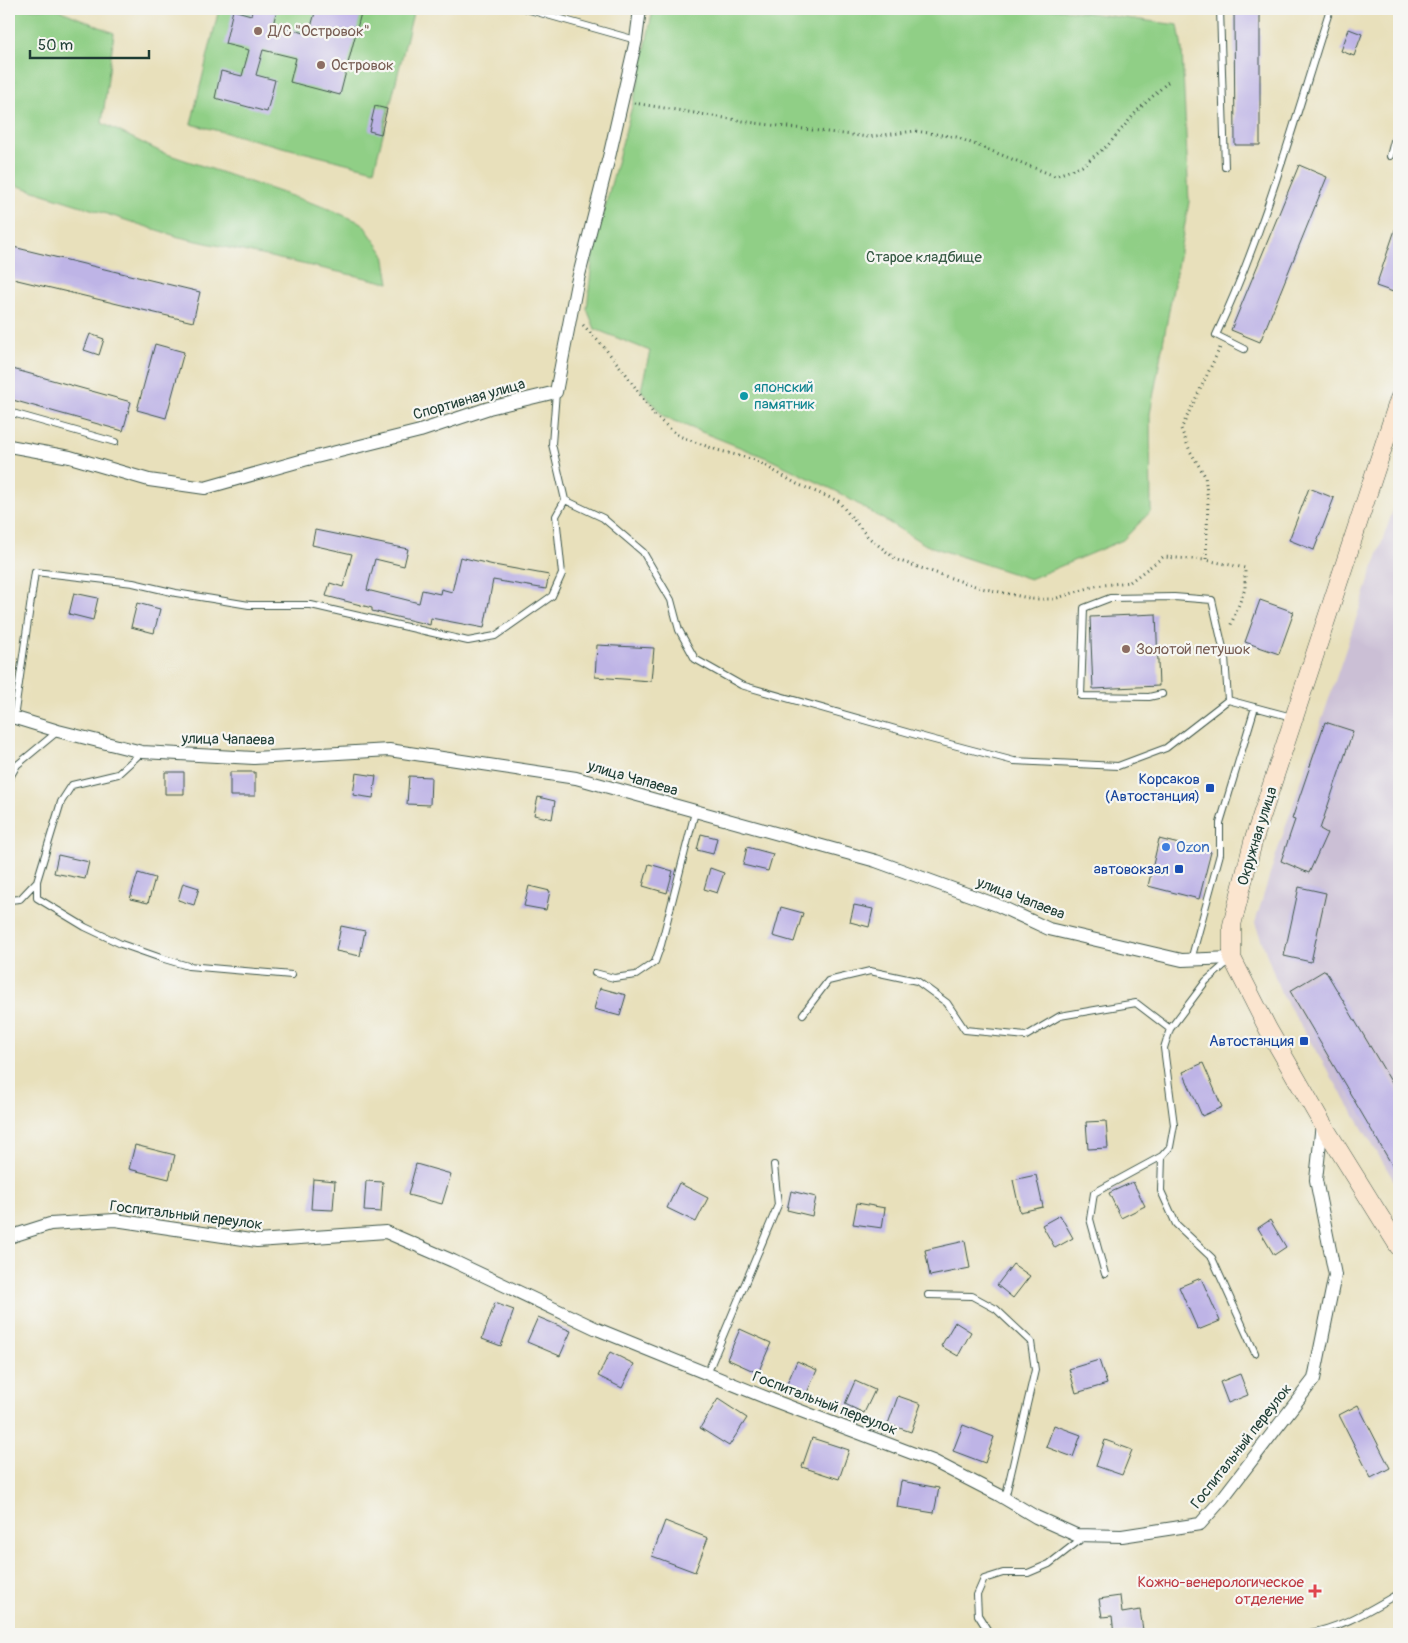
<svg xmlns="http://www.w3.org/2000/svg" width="1408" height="1643" font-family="Pangolin,sans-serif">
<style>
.industrial{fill:#cbbfd5}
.green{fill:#90cf86;stroke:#58865d}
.building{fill:#beb4e6}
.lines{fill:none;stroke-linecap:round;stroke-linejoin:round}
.lane-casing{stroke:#3d5548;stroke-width:8}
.street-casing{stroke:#3d5548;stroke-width:14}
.secondary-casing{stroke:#3d5548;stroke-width:19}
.path{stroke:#3d5548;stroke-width:3;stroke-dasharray:1 4;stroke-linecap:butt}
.lane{stroke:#fff;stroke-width:6}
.street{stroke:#fff;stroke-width:12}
.secondary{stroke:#fbe5cf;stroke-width:18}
.education-dot{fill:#8d6e63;stroke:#f6f6f2;stroke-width:2}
.culture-dot{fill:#0f9aa8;stroke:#f6f6f2;stroke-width:2}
.transit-dot{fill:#1a4fb4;stroke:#f6f6f2;stroke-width:2}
.shop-dot{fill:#3f7fe0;stroke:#f6f6f2;stroke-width:2}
.health-dot{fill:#e0444e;stroke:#f6f6f2;stroke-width:2}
.labels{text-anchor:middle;stroke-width:4.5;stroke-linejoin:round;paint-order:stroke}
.education-label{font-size:15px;fill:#785e54;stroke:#f6f6f2;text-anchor:start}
.park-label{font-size:15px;fill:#365a44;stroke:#f6f6f2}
.culture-label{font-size:15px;fill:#0d838f;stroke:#f6f6f2;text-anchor:start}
.street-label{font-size:15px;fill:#1f3d34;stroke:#f6f6f2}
.transit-label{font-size:15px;fill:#164399;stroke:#f6f6f2;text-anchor:end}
.shop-label{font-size:15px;fill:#366cbe;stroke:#f6f6f2;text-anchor:start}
.health-label{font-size:15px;fill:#be3a42;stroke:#f6f6f2;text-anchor:end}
</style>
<rect width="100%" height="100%" fill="#f6f6f2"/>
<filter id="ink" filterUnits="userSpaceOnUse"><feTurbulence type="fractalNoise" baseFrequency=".02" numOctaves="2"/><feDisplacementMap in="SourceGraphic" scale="10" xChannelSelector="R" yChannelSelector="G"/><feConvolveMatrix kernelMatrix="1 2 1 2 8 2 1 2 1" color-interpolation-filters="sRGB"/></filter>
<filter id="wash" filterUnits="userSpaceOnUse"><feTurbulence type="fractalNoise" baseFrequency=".0096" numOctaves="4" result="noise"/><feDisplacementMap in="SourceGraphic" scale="20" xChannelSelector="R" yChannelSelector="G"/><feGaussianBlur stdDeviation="1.12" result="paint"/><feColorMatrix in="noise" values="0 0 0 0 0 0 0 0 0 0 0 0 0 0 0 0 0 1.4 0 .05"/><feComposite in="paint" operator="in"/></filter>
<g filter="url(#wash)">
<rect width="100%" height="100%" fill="#e8e0bb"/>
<path class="industrial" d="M1399,492V1189L1281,993L1255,923L1276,855Z"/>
<path class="green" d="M9,9H57L114,33L102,123L161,152L324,207L362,223L384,254L389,283L179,237L9,183Z
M219,9H414L374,170L191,124Z
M653,9H1059L1178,25L1182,49L1189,202L1150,414L1151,511L1123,540L1030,579L926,545L836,491L767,458L664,417L641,390L650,351L595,329L587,309L593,252L638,84Z"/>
<g id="blocks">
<path class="building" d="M253,9H277L273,25L309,34L316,9H362L340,95L290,82L296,58L263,50L256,75L275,80L267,112L215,98L221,71L242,76L249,50L225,44L233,10L251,15Z
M1234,9H1260V145H1235Z
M1349,29L1362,34L1354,56L1341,51Z
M375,106L387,109L381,134L369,131Z
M1299,165L1327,177L1260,342L1231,330Z
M1397,224H1399V294L1376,286Z
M9,246L200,292L193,322L9,278Z
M90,334L104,339L99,355L84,350Z
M155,344L184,352L166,418L137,410Z
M9,368L131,402L123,431L9,399Z
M1309,488L1334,498L1314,550L1289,540Z
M315,530L408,549L404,566L375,559L367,590L419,603L422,590L440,594L441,589L452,592L460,557L494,565L549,575L546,589L493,580L484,628L431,618L430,625L372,611V608L326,596L330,583L343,587L352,554L312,545Z
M74,593L98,598L93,620L69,614Z
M1260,600L1294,612L1279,654L1245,642Z
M137,603L160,609L154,633L131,627Z
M1156,614L1159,686L1093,689L1090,617Z
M597,645L654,648L651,681L595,677Z
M1325,722L1353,731L1320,829L1327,833L1309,873L1281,861L1295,820L1292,819Z
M165,772H184V794H165Z
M230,772H255V796H230Z
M356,773L376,776L373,798L353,795Z
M409,776L431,777L430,805L407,804Z
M538,797L555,801L552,819L534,815Z
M701,834L717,838L713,854L697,850Z
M1159,839L1211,852L1199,899L1148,886Z
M747,847L773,854L768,871L743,865Z
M58,855L89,862L85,879L54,873Z
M649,864L673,871L667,893L643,886Z
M710,868L724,873L717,893L704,889Z
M138,873L155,878L148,903L130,899Z
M183,883L199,888L194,905L178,900Z
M529,886L550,891L546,910L524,906Z
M1299,887L1326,893L1311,962L1284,956Z
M854,905L873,909L869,927L850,922Z
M781,907L803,913L794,942L773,936Z
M341,926L365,931L360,956L336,951Z
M1325,970L1399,1095V1177L1290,991Z
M600,988L626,995L620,1016L594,1009Z
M1203,1063L1222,1107L1202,1116L1183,1072Z
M1106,1121L1108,1148L1088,1149L1086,1122Z
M135,1145L175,1155L169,1179L129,1169Z
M416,1164L451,1174L442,1204L408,1195Z
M1036,1175L1043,1207L1020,1212L1013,1180Z
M313,1179L335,1181L333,1210L311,1209Z
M366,1181L383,1182L381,1212L364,1211Z
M1133,1182L1145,1206L1121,1218L1109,1193Z
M679,1183L708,1198L696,1222L667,1208Z
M791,1191L816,1197L812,1216L787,1210Z
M857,1203L885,1208L882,1228L853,1224Z
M1060,1215L1073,1238L1055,1248L1042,1225Z
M1270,1220L1286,1247L1274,1255L1258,1228Z
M965,1241L970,1268L930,1276L925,1250Z
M1013,1264L1030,1276L1013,1298L997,1285Z
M1201,1278L1220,1321L1198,1330L1179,1287Z
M495,1303L514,1310L501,1346L482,1339Z
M538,1317L571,1331L560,1356L527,1342Z
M955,1322L971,1332L958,1356L941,1346Z
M740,1329L771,1343L758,1373L727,1359Z
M610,1352L634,1364L622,1388L598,1376Z
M1099,1360L1107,1384L1076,1393L1069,1369Z
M797,1361L817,1370L806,1395L786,1386Z
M1240,1374L1248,1395L1228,1403L1220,1382Z
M855,1381L875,1390L864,1413L845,1404Z
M898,1396L921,1404L911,1432L888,1424Z
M718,1399L747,1418L729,1446L700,1428Z
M1358,1405L1390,1468L1371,1478L1339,1415Z
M963,1425L994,1437L985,1463L953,1451Z
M1054,1425L1081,1435L1073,1457L1046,1447Z
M812,1438L849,1450L839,1479L802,1467Z
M1105,1440L1132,1450L1122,1475L1096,1466Z
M901,1481L939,1488L934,1513L897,1507Z
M665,1521L708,1538L695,1572L652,1556Z
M1120,1596L1122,1613L1140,1610L1143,1630L1114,1634L1112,1616L1102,1617L1099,1599Z"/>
</g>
</g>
<g filter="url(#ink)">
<use href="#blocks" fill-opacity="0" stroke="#3d5548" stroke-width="1"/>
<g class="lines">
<g class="lane-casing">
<path id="lane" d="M526,9L636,40
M1220,9L1225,167
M1390,156L1399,122
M1244,349L1216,335C1265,231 1295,118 1330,9
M556,392L552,444L565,500L603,518L643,552L671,600L679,630L695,659L741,685L927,738L1014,761L1118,766L1166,748L1228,700
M9,412L115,442
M1162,694L1149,697L1081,696L1084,608L1110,598L1174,597L1212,600L1225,657L1228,700L1292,717
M14,718L35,572L133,583L176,593L249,605H311L468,641L495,636L552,596L562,574L556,516L565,500
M142,752L118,774L72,785L61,802L37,881V898L85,927L121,944L161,958L188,966L292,975
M9,779L17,765L57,732
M9,900L20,899L37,881
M1191,960L1220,854V823L1255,707
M595,973L614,978L636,975L655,962L661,945L695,812
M803,1014L828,981L870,971L917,981L947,1003L965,1030L1026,1036L1060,1016L1136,1003L1170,1029
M1162,1156L1161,1191L1176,1224L1212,1258L1255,1353
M1105,1274L1090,1219L1094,1193L1162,1156L1170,1147L1174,1125L1164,1048L1170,1029L1206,981L1230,960
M928,1295L972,1296L996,1309L1031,1342L1035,1370L1005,1499
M707,1374L778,1205L774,1165
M990,1634L978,1615L977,1595L984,1579L1003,1573H1028L1049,1564L1085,1536
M1304,1634C1340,1629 1368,1611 1399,1593"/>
</g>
<g class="street-casing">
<path id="street" d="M9,446L70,457L149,480L205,488L304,460L420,431L489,408L556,392L577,283L610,153L636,40L640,9
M9,716L58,731L142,752L254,758L389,750L576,778L876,861L997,905L1049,929L1182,960L1232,958
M9,1237L50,1224L115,1220L257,1241L386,1232L453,1261L597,1329L772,1400L933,1461L999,1495L1036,1517L1076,1535L1122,1536L1200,1524L1222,1499L1314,1379L1335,1275L1316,1180L1322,1123"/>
</g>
<g class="secondary-casing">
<path id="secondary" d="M1399,399L1253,842L1232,925V958L1268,1029L1322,1123L1399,1247"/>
</g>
<path class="path" d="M634,103L755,123L868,137L915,131L956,137L1055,176L1082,166L1108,145L1138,110L1169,81
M583,325L603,346L626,374L655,416L679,436L717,450L755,460L797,484L838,501L868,537L897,560L981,588L1033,599H1054L1095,586L1130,582L1163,557L1206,560
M1220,348L1181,429L1190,451L1205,476L1208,501L1206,560L1245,568V589L1230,627
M1186,646L1215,654"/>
<use href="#lane" class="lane"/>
<use href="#street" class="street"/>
<use href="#secondary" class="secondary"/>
</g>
</g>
<g class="education-dot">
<circle cx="258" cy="31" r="5"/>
<circle cx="321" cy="65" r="5"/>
<circle cx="1126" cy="649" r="5"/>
</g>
<circle class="culture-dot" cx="744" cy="396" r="5"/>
<g class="transit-dot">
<rect x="1205" y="783" width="10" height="10" rx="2.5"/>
<rect x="1174" y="864" width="10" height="10" rx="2.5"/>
<rect x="1299" y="1036" width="10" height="10" rx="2.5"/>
</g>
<circle class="shop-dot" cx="1166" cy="847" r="5"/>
<path class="health-dot" d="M1312.5 1583.5h5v5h5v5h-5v5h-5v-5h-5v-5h5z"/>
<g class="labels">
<g class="education-label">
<text x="268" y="36">Д/С "Островок"</text>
<text x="331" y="70">Островок</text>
<text x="1136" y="654">Золотой петушок</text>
</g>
<g class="park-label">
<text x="924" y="262">Старое кладбище</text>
</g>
<g class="culture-label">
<text x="754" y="392">японский<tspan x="754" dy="17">памятник</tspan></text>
</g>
<g class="street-label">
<text transform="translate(469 399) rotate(-16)" y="5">Спортивная улица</text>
<text transform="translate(228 739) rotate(1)" y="5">улица Чапаева</text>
<text transform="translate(633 778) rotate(16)" y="5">улица Чапаева</text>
<text transform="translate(1257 836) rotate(-73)" y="5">Окружная улица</text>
<text transform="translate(1021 898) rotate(21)" y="5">улица Чапаева</text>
<text transform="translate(186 1215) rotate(7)" y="5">Госпитальный переулок</text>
<text transform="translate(825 1403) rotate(21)" y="5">Госпитальный переулок</text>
<text transform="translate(1241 1446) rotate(-52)" y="5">Госпитальный переулок</text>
</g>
<g class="transit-label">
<text x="1200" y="784">Корсаков<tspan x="1200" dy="17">(Автостанция)</tspan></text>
<text x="1169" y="874">автовокзал</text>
<text x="1294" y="1046">Автостанция</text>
</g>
<g class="shop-label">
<text x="1176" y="852">Ozon</text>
</g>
<g class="health-label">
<text x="1304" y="1587">Кожно-венерологическое<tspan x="1304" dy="17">отделение</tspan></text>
</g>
</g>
<rect width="1408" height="1643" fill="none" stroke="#f6f6f2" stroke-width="30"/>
<path d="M30 50v8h119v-8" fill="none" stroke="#1f3d34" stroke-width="2.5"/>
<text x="38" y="50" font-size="15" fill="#1f3d34" stroke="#f6f6f2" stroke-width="4" paint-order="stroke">50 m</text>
</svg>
